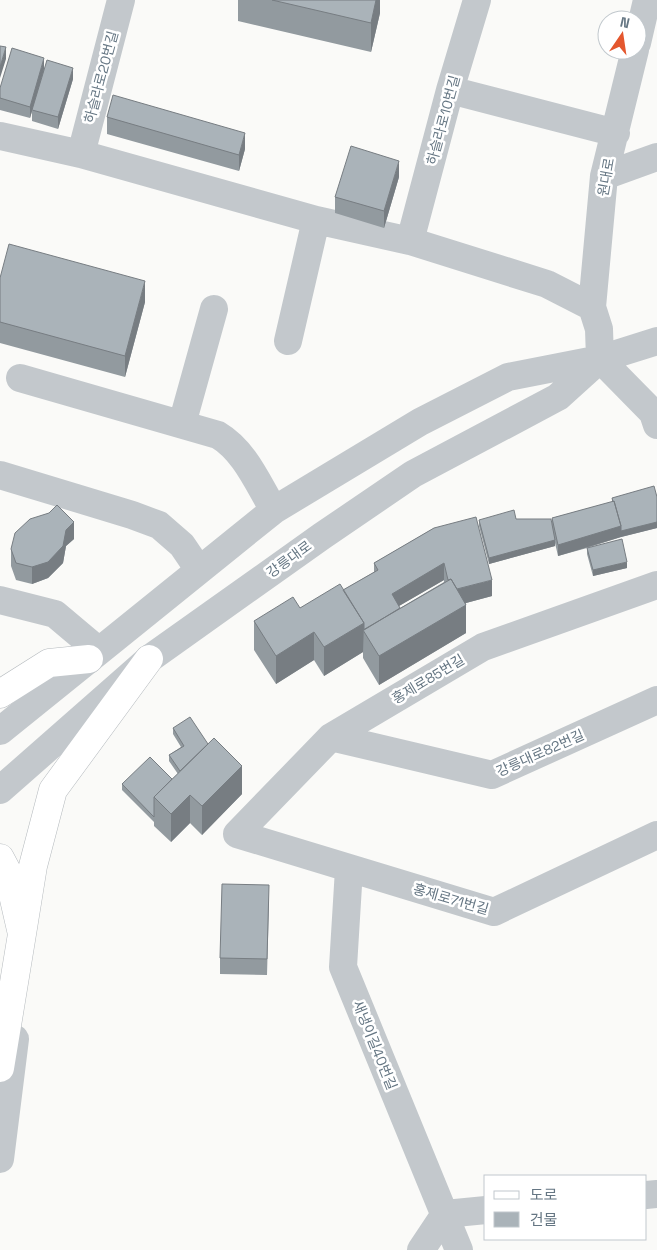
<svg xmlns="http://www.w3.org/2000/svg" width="657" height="1250" font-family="'Space Grotesk','Noto Sans KR',sans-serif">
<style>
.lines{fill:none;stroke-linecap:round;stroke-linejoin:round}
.major-casing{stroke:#b5babe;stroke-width:29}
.minor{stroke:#c3c8cc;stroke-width:28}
.major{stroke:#fff;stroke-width:28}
.wall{fill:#929a9f;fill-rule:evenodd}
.shaded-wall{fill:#777d82}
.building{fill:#aab3b9;stroke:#777d82}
.labels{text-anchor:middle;stroke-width:5;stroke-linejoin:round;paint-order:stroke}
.street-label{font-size:14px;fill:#657683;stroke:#fff}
</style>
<rect width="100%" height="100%" fill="#fafaf8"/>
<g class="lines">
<g class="major-casing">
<path id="major" d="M0,694L49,663L89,659
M0,858L8,873L22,934L0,1068
M22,934L33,866L53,790L149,659"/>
</g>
<path class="minor" d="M637,43L647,0
M450,90L616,133
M0,136L81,154L316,220L410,241L547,284L592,307L599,329L600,359
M81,154L121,0
M604,176L657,157
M410,241L450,90L477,0
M592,307L604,176L635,50
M288,341L316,220
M600,359L653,413L657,425
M20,378L218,435C245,451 258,484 274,510
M182,424L214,309
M0,475L132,515L159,525L182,545L199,570
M657,585L483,647L331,737L237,834L494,912L657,835
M0,600L55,614L99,651
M0,731L274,510L420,422L508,377L600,359L657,341
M331,737L492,775L657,700
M0,790L149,659L322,536L413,474L558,397L600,359
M349,869L343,967L459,1250
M0,1159L15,1039
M646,1195L657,1194
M421,1250L445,1214L486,1210"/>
<use href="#major" class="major"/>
</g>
<path class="wall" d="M238,0H380V13L371,52L238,21Z
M44,69L73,79L58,129L32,121V110L34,105L30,118L0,110V88Z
M107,117L245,149L239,171L107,134Z
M399,177L384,228L335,213V197Z
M0,278L145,302L125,377L0,343Z
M657,497V528L621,537L587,548L627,568L593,576L587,554V548L558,556L555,543V546L489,564L479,526V520L516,519L552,524V518L612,502V498Z
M434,528L492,596L466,603V633L379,685L363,658V652L324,676L314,660L276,684L254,650V621L300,608L343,590L374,572V563ZM444,580V582L400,608L399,606Z
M74,539L66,546L63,563L48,578L32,584L16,580L11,566V549Z
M173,728L208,744L242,794L202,835L190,823L171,842L154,826V822L122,790V784L172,779L178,774L169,761V755L181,747L173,734Z
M269,902L267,975L220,974V958Z"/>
<path class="shaded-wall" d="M376,0H380V13L371,52V23Z
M6,47V59L0,78V67Z
M44,58V69L30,118V107Z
M73,68V79L58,129V117Z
M245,133V149L239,171V155Z
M399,161V177L384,228V211Z
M145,281V302L125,377V356Z
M74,522V539L66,546L63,563L48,578L32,584V567L66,530Z
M657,522V528L621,537V531Z
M621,526V537L558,556V545Z
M555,540V546L489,564V558Z
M627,562V568L593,576V570Z
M444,563V580L392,610V594Z
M492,580V596L451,607V591Z
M466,605V633L379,685V656Z
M364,623L363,652L324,676V647Z
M314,632V660L276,684V656Z
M242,766V794L202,835V806Z
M190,795V823L171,842V814Z"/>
<path class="building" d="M272,0H376L371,23Z
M0,46L6,47L0,67Z
M12,48L44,58L30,107L0,98V88Z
M47,60L73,68L58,117L32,110Z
M113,95L245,133L239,155L107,117Z
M351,146L399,161L384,211L335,197Z
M9,244L145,281L125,356L0,322V278Z
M654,486L657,497V522L621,531V526L614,501L613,502L612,498Z
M614,501L621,526L558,545L552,518Z
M57,505L74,522L66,530L63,546L48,562L32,567L16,563L11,549L15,533L30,519L49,513Z
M514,510L516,519H551L555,540L489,558L479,520Z
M476,517L492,580L457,589L451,579L448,580L444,563L392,594L400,608L364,630V623L343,590L378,570L374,563L434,528Z
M622,539L627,562L593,570L587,548Z
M451,579L466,605L379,656L363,630Z
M340,584L364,623L324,647L314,632L276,656L254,621L293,597L300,608Z
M190,717L208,744L180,771L169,755L184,746L173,728Z
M214,738L242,766L202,806L190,795L171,814L154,797Z
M150,757L172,779L154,797V817L122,784Z
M222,884L269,885L267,959L220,958Z"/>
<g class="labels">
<g class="street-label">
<text transform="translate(101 77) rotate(-75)" y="5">하슬라로20번길</text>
<text transform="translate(443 120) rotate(-75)" y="5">하슬라로10번길</text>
<text transform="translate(606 177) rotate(-80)" y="5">원대로</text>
<text transform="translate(289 559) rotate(-36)" y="5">강릉대로</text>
<text transform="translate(428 679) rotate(-31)" y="5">홍제로85번길</text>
<text transform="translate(540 753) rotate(-24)" y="5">강릉대로82번길</text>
<text transform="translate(451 899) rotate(16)" y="5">홍제로71번길</text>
<text transform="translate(375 1045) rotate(68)" y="5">새냉이길40번길</text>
</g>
</g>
<rect x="484" y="1175" width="162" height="65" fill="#ffffff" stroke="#c1c8cd"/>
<rect x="494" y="1191" width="25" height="8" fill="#ffffff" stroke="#c1c8cd"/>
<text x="530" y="1200" font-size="15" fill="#657683">도로</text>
<rect x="494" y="1212" width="25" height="15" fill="#aab3b9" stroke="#c1c8cd"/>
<text x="530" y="1225" font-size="15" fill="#657683">건물</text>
<g transform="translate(622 35) rotate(13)"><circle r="24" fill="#ffffff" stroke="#c1c8cd"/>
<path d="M0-4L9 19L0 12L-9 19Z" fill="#e4572e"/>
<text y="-8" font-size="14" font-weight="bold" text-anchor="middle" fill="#657683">N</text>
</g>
</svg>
